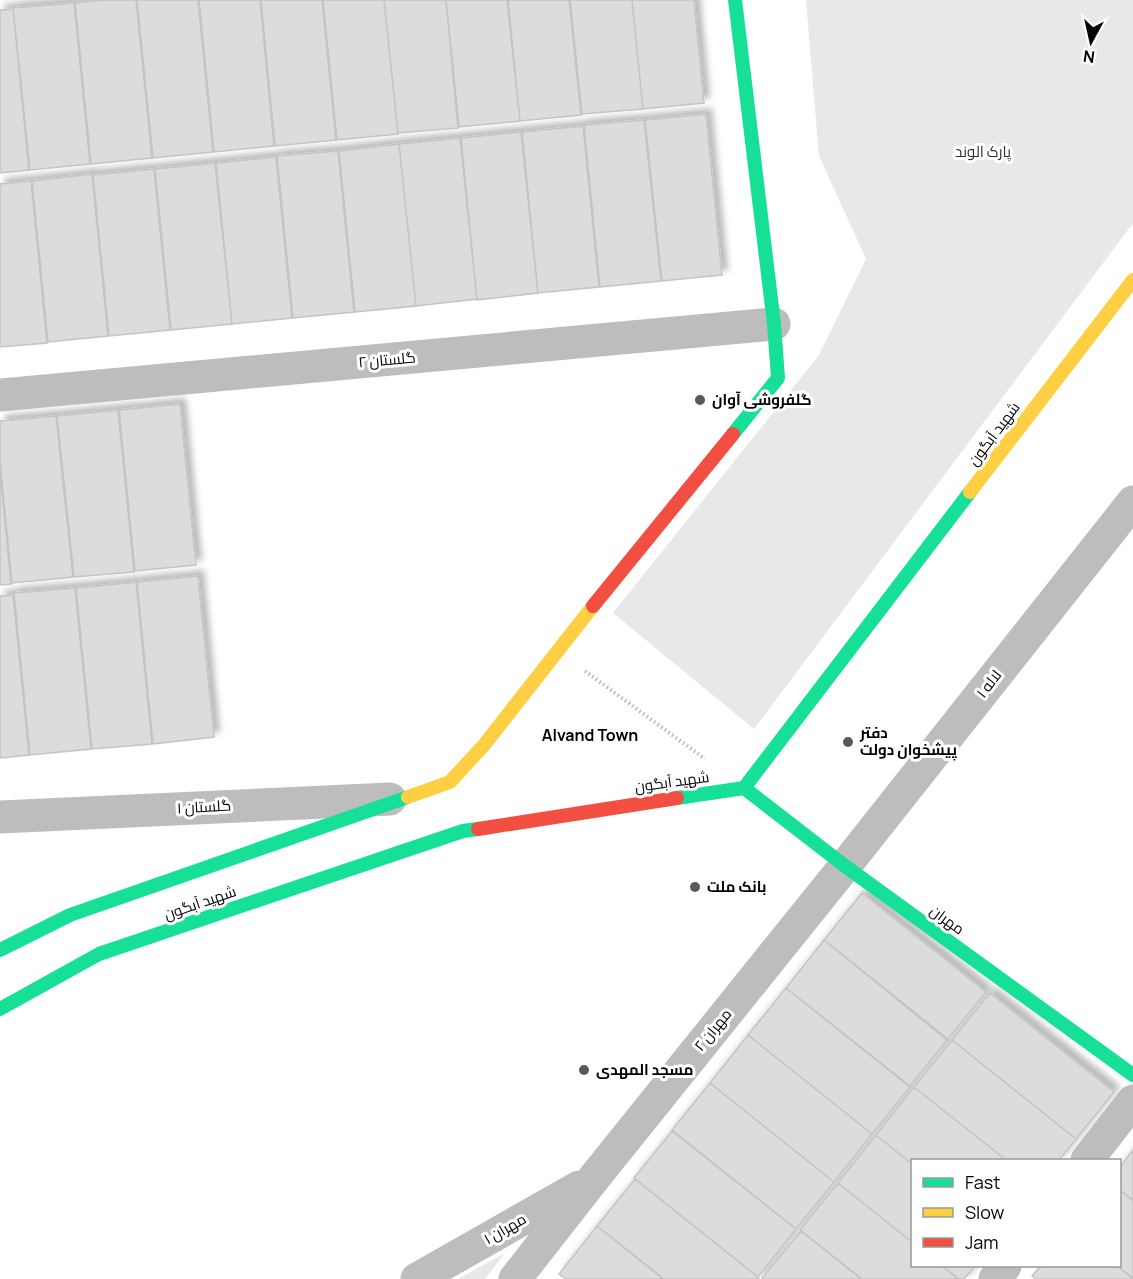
<svg xmlns="http://www.w3.org/2000/svg" width="1133" height="1279" font-family="Manrope,Cairo,sans-serif">
<style>
.green{fill:#e8e8e8}
.building{fill:#dcdcdc;stroke:#c4c4c4;stroke-width:1.5;filter:url(#shadow)}
.lines{fill:none;stroke-linecap:round;stroke-linejoin:round}
.path{stroke:#b8b8b8;stroke-width:4;stroke-dasharray:1.5 3;stroke-linecap:butt}
.street{stroke:#bdbdbd;stroke-width:33}
.fast{stroke:#16e098;stroke-width:14}
.slow{stroke:#ffcf43;stroke-width:14}
.jam{stroke:#f24e42;stroke-width:14}
.poi-dot{fill:#595959;stroke:#fff;stroke-width:2}
.labels{text-anchor:middle;stroke-width:6;stroke-linejoin:round;paint-order:stroke}
.park-label{font-size:15px;fill:#2d2d2d;stroke:#fff}
.street-label{font-size:15px;fill:#000;stroke:#fff}
.poi-label{font-size:15px;font-weight:bold;fill:#000;stroke:#fff;text-anchor:start}
.neighbourhood-label{font-size:16px;font-weight:bold;fill:#000;stroke:#fff}
</style>
<defs>
<filter id="shadow"><feDropShadow dx="5.5" dy="-5.5" stdDeviation="3" flood-color="#0004"/></filter>
</defs>
<rect width="100%" height="100%" fill="#fff"/>
<path class="green" d="M806,0H1133V223L754,729L613,613L819,355L866,259L819,156Z
M505,1253L485,1279H458Z"/>
<path class="building" d="M103,0H136L152,158L91,164L75,3Z
M137,0H198L213,152L153,158Z
M199,0H260L274,146L214,152Z
M261,0H322L336,140L275,146Z
M323,0H384L398,134L337,140Z
M384,0H446L458,128L398,133Z
M446,0H507L520,121L459,127Z
M508,0H569L581,115L520,121Z
M570,0H632L643,109L582,114Z
M632,0H694L704,103L643,109Z
M74,3L90,164L30,170L13,8Z
M13,9L29,170L0,173V10Z
M706,114L722,275L662,281L645,120Z
M644,120L661,281L600,287L584,125Z
M583,126L599,287L538,293L522,132Z
M521,132L538,293L477,300L461,138Z
M460,138L477,299L416,306L399,144Z
M399,144L416,306L355,312L339,151Z
M338,151L354,312L293,318L277,156Z
M276,157L292,318L232,324L216,163Z
M215,163L232,324L171,330L155,169Z
M154,169L170,330L109,336L93,175Z
M92,174L108,336L48,342L32,181Z
M31,181L47,343L0,347V184Z
M180,404L196,565L135,571L119,410Z
M118,410L134,572L74,577L57,416Z
M56,416L73,577L12,583L0,461V421Z
M0,471L11,584L0,585Z
M198,576L214,737L153,744L137,582Z
M136,582L152,744L92,749L76,588Z
M75,588L91,749L30,755L14,593Z
M13,595L29,755L0,758V596Z
M862,893L986,992L948,1039L824,940Z
M824,940L947,1040L910,1086L786,988Z
M786,988L910,1087L872,1134L748,1035Z
M990,993L1114,1092L1076,1139L952,1040Z
M748,1035L872,1134L834,1182L710,1083Z
M952,1040L1076,1139L1059,1160H1006L914,1087Z
M710,1083L834,1182L796,1229L672,1130Z
M914,1087L1006,1160H912V1164L876,1135Z
M672,1131L796,1229L758,1277L634,1178Z
M876,1135L912,1164V1242L838,1183Z
M1133,1150V1200L1120,1190V1167Z
M635,1179L759,1278L758,1279H664L597,1226Z
M838,1183L912,1242V1266H942L958,1279H862L800,1230Z
M1120,1190L1133,1201V1278L1117,1266H1120Z
M597,1226L663,1279H566L559,1274Z
M801,1231L861,1279H764L762,1278Z
M942,1266H975L964,1279H959Z
M1041,1266H1117L1133,1279H1036L1032,1276Z"/>
<g class="lines">
<path class="path" d="M585,671L705,759"/>
<path class="street" d="M0,395L774,324
M0,817L390,799
M1087,1160L1133,1101
M417,1279L579,1187
M515,1279L594,1178L845,866L1133,502
M995,1279L1005,1266"/>
<path class="fast" d="M733,434L778,378L774,324L735,0
M744,788L845,866L1133,1075
M677,798L744,788L970,492
M0,950L70,915L408,797
M0,1009L99,954L463,831L478,829"/>
<path class="slow" d="M970,492L1133,280
M408,797L450,782L484,745L593,606"/>
<path class="jam" d="M593,606L733,434
M478,829L677,798"/>
</g>
<g class="poi-dot">
<circle cx="700" cy="400" r="6"/>
<circle cx="848" cy="742" r="6"/>
<circle cx="695" cy="887" r="6"/>
<circle cx="584" cy="1070" r="6"/>
</g>
<g class="labels">
<g class="park-label">
<text x="983" y="157">پارک الوند</text>
</g>
<g class="street-label">
<text transform="translate(387 360) rotate(-5)" y="5">گلستان ۲</text>
<text transform="translate(994 434) rotate(-53)" y="5">شهید آبگون</text>
<text transform="translate(989 684) rotate(-52)" y="5">لاله ۱</text>
<text transform="translate(672 782) rotate(-8)" y="5">شهید آبگون</text>
<text transform="translate(204 807) rotate(-3)" y="5">گلستان ۱</text>
<text transform="translate(200 903) rotate(-19)" y="5">شهید آبگون</text>
<text transform="translate(947 920) rotate(36)" y="5">مهران</text>
<text transform="translate(713 1030) rotate(-51)" y="5">مهران ۲</text>
<text transform="translate(505 1229) rotate(-30)" y="5">۱ مهران</text>
</g>
<g class="poi-label">
<text x="712" y="405">گلفروشی آوان</text>
<text x="860" y="738">دفتر<tspan x="860" dy="17">پیشخوان دولت</tspan></text>
<text x="707" y="892">بانک ملت</text>
<text x="596" y="1075">مسجد المهدی</text>
</g>
<g class="neighbourhood-label">
<text x="590" y="741">Alvand Town</text>
</g>
</g>
<rect x="911" y="1159" width="210" height="108" fill="#ffffff" stroke="#999999" stroke-width="1.5"/>
<rect x="923" y="1178" width="30" height="9" fill="#16e098" stroke="#999999" stroke-width="1.5"/>
<text x="965" y="1189" font-size="18" fill="#000000">Fast</text>
<rect x="923" y="1208" width="30" height="9" fill="#ffcf43" stroke="#999999" stroke-width="1.5"/>
<text x="965" y="1219" font-size="18" fill="#000000">Slow</text>
<rect x="923" y="1238" width="30" height="9" fill="#f24e42" stroke="#999999" stroke-width="1.5"/>
<text x="965" y="1249" font-size="18" fill="#000000">Jam</text>
<g transform="translate(1091 42) rotate(188)" stroke="#ffffff" stroke-width="4.5" paint-order="stroke">
<path d="M0-4.5L10 22L0 15L-10 22Z" fill="#000000"/>
<text y="-9" font-size="16" font-weight="bold" text-anchor="middle" fill="#000000">N</text>
</g>
</svg>
